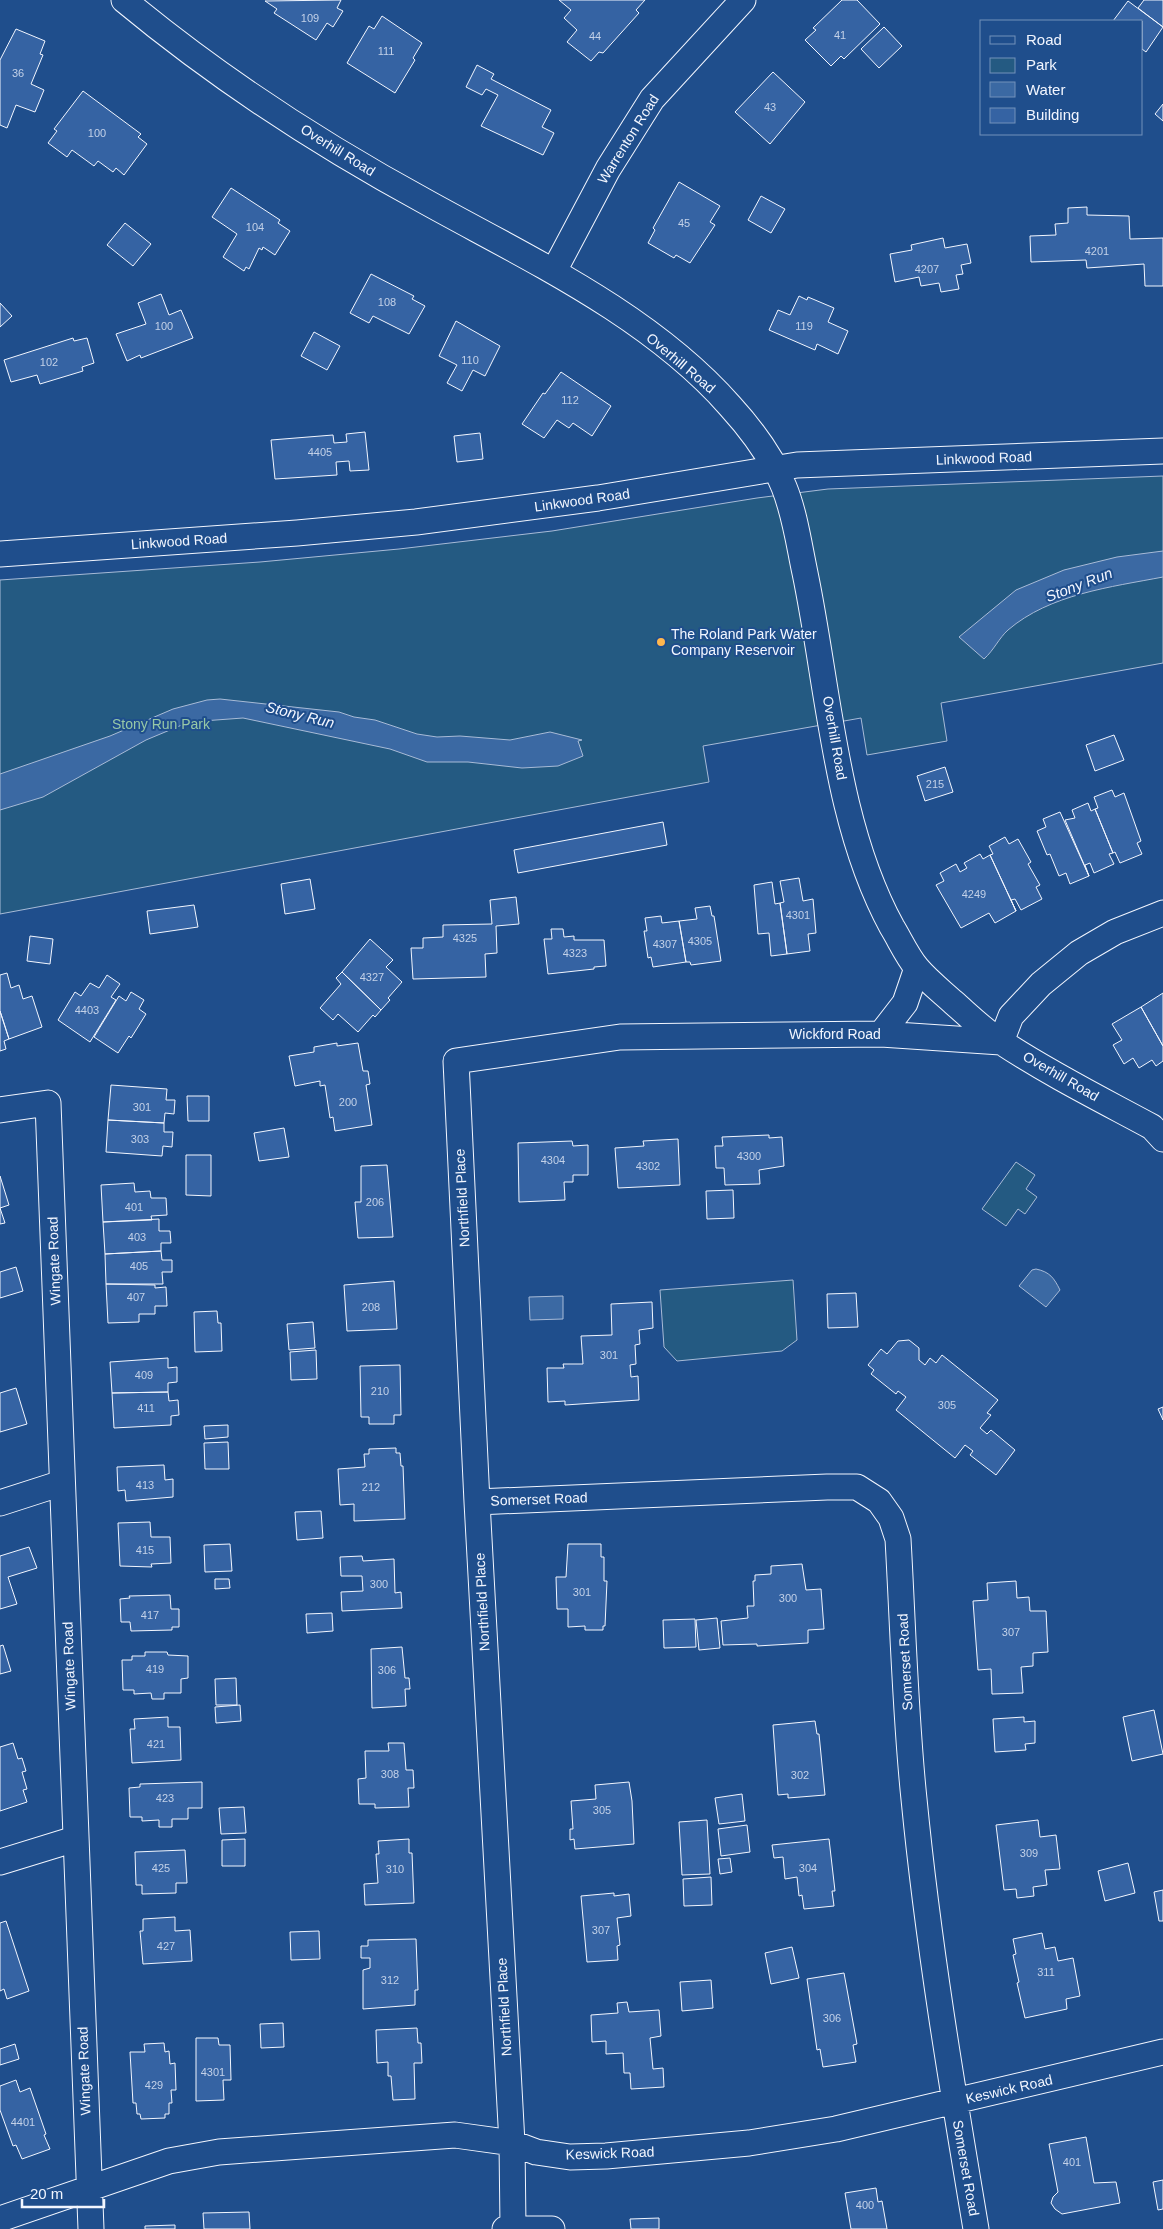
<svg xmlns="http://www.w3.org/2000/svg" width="1163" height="2229" font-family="Helvetica,sans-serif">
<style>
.green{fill:#245a82;stroke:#a8bbd7}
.water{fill:#3b69a3;stroke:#a8bbd7}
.building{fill:#3563a3;stroke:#f2f6ff}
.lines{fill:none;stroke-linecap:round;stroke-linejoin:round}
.street-casing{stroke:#f2f6ff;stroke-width:27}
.street{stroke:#1f4e8c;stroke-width:25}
.poi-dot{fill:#ffb74d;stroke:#1f4e8c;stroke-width:2}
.labels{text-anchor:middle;stroke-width:4;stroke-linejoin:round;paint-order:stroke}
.number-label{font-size:11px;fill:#c3d1e8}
.street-label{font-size:14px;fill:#f2f6ff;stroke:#1f4e8c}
.poi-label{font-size:14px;fill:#f2f6ff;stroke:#1f4e8c;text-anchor:start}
.park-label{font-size:14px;fill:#97c8a6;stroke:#1f4e8c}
.water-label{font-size:15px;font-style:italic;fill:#f2f6ff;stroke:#1f4e8c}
</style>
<rect width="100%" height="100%" fill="#1f4e8c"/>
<path class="green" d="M1163,476V663L941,703L947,741L867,755L861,718L703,746L709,782L0,914V580L260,562L399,549L552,531L757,498L828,489Z
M1016,1162L1035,1175L1026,1189L1037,1197L1025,1214L1018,1209L1006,1226L982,1209Z
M793,1280L797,1340L782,1351L677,1361L664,1347L660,1290Z"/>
<path class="water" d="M1163,551V577C1111,587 1050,594 1008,630C999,638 994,650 984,659L959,637L1016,590L1064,570L1117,557Z
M220,699L339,712L354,717L375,720L417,734L437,737L460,736L510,740L550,732L582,740L578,741L583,756L558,766L522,768L468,762H427L390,749L243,718L189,722L146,740L43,797L0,810V774L110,736L173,709L207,700Z
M1036,1269C1050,1272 1054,1278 1060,1290L1046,1307L1019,1286L1032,1270Z
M563,1296V1319L530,1320L529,1297Z"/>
<path class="building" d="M341,0L337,8L343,11L333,27L327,23L316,40L274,13L277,9L265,1Z
M559,0H645L636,10L639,13L603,53L599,52L591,61L567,42L577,30L564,18L571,10Z
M842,0H857L880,24L844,59L841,56L831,66L805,40L816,30L813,28Z
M1144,0H1163V27L1138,8Z
M1128,1L1163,27L1146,52L1142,49V21H1113Z
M382,16L422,43L413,58L415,60L395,93L347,63L369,26L374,29Z
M884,27L902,46L879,68L861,49Z
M16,29L45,41L40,54L43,55L31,84L44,90L35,112L16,105L7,128L0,125V60Z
M477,65L494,74L491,79L551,110L542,127L554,133L543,155L481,126L498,95L486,89L482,95L466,87Z
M773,72L805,102L770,144L735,112Z
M83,91L141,134L138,137L147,144L124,175L116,168L113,172L98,161L94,166L72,150L67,157L48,143L57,131L54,129Z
M1163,104V121L1155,114Z
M679,182L720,206L710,222L715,225L690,263L676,255L674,258L648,243L655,230L653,228Z
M231,188L280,220L278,223L290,231L275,255L263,247L262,250L259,248L249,269L246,267L244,271L223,257L237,234L212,217Z
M761,196L785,209L771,233L748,220Z
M1087,207V215L1129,216L1130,239L1163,238V286H1145L1144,264L1087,268L1086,260L1031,262L1030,236L1056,235L1055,224L1068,223V208Z
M125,223L151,244L133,266L107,245Z
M943,238L945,248L967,244L971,263L961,265L963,274L956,275L959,289L941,292L939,283L921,286L919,277L895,282L890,254L912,250L911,245Z
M371,274L414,296L412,299L425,306L409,334L373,316L369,323L350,313Z
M161,294L169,315L181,310L193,338L141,358L140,355L127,361L116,334L146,324L138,303Z
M799,296L807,300L808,297L834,308L828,322L848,331L838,354L817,344L815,350L769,330L778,310L790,315Z
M0,303L12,316L0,327Z
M456,321L500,346L485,376L473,370L462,391L447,383L457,365L439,356Z
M314,332L340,346L327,370L301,356Z
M73,338L74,341L87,338L94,363L82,367L83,371L40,384L37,375L11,382L4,360Z
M561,372L611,406L592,436L573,423L569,428L557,420L544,438L522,424L543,393L545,394Z
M365,432L369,470L350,471L349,461L336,462L337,475L275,479L271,440L333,435L334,443L347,442L346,434Z
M480,433L483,459L457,462L454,436Z
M1114,735L1124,760L1095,771L1086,745Z
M945,767L953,792L925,801L917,776Z
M1112,790L1115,797L1124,793L1141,841L1137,843L1142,854L1120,863L1115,852L1113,853L1095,809L1098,808L1094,797Z
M1088,803L1091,811L1095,809L1113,853L1109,854L1114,864L1094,873L1090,863L1085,865L1089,876L1065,820L1075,818L1072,810Z
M1060,812L1089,876L1070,884L1066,873L1059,876L1050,854L1047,855L1037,831L1046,827L1043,819Z
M663,822L667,845L518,873L514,850Z
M1005,837L1009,844L1018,839L1031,862L1028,864L1040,885L1036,887L1042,899L1021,910L1015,899L1011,900L1016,911L990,855L993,854L989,846Z
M980,854L983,859L990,855L1016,911L995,923L989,913L961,928L936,885L944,881L940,873L956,864L960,872L967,868L964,863Z
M799,878L803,901L813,899L816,933L808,934L810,951L787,954L780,903L784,902L780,881Z
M310,879L315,909L285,914L281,884Z
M772,882L775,904L780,903L787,954L771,956L769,933L758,934L754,885Z
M516,897L519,924L496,926L497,953L485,954L486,977L413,979L411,948H423V938L443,937V925L492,924L490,900Z
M194,905L198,927L150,934L147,911Z
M710,906L712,916H714L721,961L691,965L690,962H686L679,921L697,919L695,908Z
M661,916L662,923L679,921L686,962L653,967L651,957L648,958L644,931H647L645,918Z
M551,929H563L564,937L574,936V940H604L606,966L594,967V969L548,974L544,939H552Z
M30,936L53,939L50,964L27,961Z
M370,939L393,960L386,967L402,982L388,998L390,1000L381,1010L342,972Z
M342,972L381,1010L375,1017L373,1015L358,1032L338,1014L333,1020L320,1008L341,984L336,978Z
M7,973L11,988L19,985L23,999L32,996L42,1027L9,1039L0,1011V975Z
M107,975L120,984L111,997L116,1000L90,1042L58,1020L75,992L81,996L90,983L99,988Z
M131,992L144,1000L139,1009L146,1014L131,1038L129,1036L118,1053L94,1037L119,996L126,1001Z
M1163,993V1046L1141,1007Z
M1141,1007L1163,1046V1061L1156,1066L1152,1060L1139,1068L1133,1058L1124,1064L1113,1045L1122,1040L1112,1024Z
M0,1011L9,1039L4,1041L6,1049L0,1051Z
M337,1043V1046L358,1043L363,1071H368L370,1084L366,1085L372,1125L335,1131L333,1117L330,1118L325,1085L320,1086V1081L295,1086L289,1056L314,1052V1047Z
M111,1085L167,1089L166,1100H175L174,1114L165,1113L164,1123L108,1120Z
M187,1096H209V1121H188Z
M108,1120L164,1123V1132H173L172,1147L163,1146L162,1156L106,1152Z
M284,1128L289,1157L259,1161L254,1133Z
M769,1135V1138L782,1137L784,1166L759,1170L760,1184L725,1185L724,1168H716L715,1146H723L722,1137Z
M678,1139L680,1185L618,1188L615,1148L644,1146L643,1141Z
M572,1141L573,1146L588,1145V1175H573V1182H564L565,1200L519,1202L518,1143Z
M186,1155H211V1196L186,1195Z
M387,1165L393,1237L358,1238L355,1202H361V1166Z
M0,1176L9,1205L0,1208L5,1223L0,1224Z
M134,1183L135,1192L150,1191L151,1198H166L167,1215L151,1216L152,1220L103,1222L101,1185Z
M733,1190L734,1218L707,1219L706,1191Z
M159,1219V1231H170L171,1243H161V1251L105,1254L103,1222Z
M161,1251L162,1260H172V1272H162L163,1284H106L105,1254Z
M16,1267L23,1291L0,1298V1272Z
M394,1281L397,1329L347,1331L344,1285Z
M106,1284L155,1285V1288L166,1287L167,1306H155V1314H139V1322L108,1323Z
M856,1293L858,1327L828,1328L827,1294Z
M652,1302L653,1328L639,1330L640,1344L635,1345L636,1364L630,1365L631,1377L638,1376L639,1400L565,1405V1401L548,1402L547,1368H564L563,1364H583L581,1336L612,1335L611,1304Z
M217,1311L218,1323H221L222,1351L195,1352L194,1312Z
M313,1322L315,1348L289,1350L287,1324Z
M909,1340L919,1348V1360L925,1365L930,1358L936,1363L942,1355L998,1400L987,1413L991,1415L980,1428L987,1434L991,1430L1015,1450L996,1475L970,1455L973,1451L965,1445L955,1458L896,1410L906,1397L898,1391L896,1394L871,1374L874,1370L868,1365L881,1349L887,1354L898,1341Z
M316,1350L317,1379L291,1380L290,1352Z
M168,1358V1368L177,1367V1382L168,1383V1392L112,1393L110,1362Z
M400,1365L401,1415H394V1424H369V1417H361L360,1366Z
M16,1388L27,1424L0,1432V1393Z
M168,1392L169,1401L178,1400L179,1415L171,1416V1425L114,1428L112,1393Z
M1163,1407V1420L1158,1409Z
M228,1425V1437L205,1439L204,1426Z
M228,1442L229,1469H205L204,1443Z
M396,1448V1453H400L401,1466H403L405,1519L354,1521V1504L340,1505L338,1469L365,1467L364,1454H369V1449Z
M164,1465L165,1480L173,1479V1497L126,1501L125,1490L118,1491L117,1467Z
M321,1511L323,1538L297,1540L295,1512Z
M150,1522L151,1537H170L171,1563L151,1564L152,1567L120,1566L118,1523Z
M230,1544L232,1571L205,1572L204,1545Z
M568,1544H601V1557H604V1581H607L605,1626H603V1630H585V1626L568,1627V1609H557L556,1577H566Z
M29,1547L37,1568L8,1577L17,1604L0,1609V1556Z
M362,1556L363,1561L394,1559L395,1593L401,1592L402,1608L342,1611L341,1592L363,1591L362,1576H341L340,1557Z
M802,1564L806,1590L821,1589L824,1629L808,1630V1643L757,1646V1644L723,1645L721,1621L748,1618L747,1606H754L753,1581H755V1575L771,1574V1566Z
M215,1579H229L230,1588L215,1589Z
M1016,1581L1017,1598L1029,1597L1030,1611H1046L1048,1652L1033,1653V1666L1021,1667L1023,1693L992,1694L991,1669L978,1670L973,1601L988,1600L987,1583Z
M170,1595L171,1609H179V1627H172V1630L131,1631L130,1622H121L120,1599L130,1598L129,1596Z
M332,1613L333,1631L307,1633L306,1614Z
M717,1618L720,1648L699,1650L696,1620Z
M695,1619L696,1647L664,1648L663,1620Z
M3,1645L11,1671L0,1674V1646Z
M402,1647L405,1678H409L410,1689H405L406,1706L372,1708L371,1649Z
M145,1652H167L168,1655L188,1656V1678L181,1679V1693H164V1699H152L151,1693L134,1694V1690H123L122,1660H132V1656H145Z
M236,1678L237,1705H216L215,1679Z
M240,1705L241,1721L216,1723L215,1707Z
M1154,1710L1163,1754L1132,1761L1123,1717Z
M168,1717V1727H180L181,1760L132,1763L130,1729H135L134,1719Z
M1024,1717V1722L1035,1721V1743L1025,1744L1026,1750L995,1752L993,1719Z
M815,1721L817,1734H819L825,1795L788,1798V1794L778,1795L773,1725Z
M13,1743L18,1759L22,1758L26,1771L22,1772L27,1789L23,1790L27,1802L0,1811V1747Z
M388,1743H404L406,1770H413L414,1788H408L409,1807L375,1808V1804H359L358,1779L366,1778L365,1751H389Z
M202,1782V1808H188V1819H172V1827H159V1820L142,1821V1817H130L129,1788L140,1787V1784Z
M629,1782L632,1801L634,1844L575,1849L574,1839L570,1840V1829H573L571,1801L596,1799L595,1785Z
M742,1794L745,1821L719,1824L715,1798Z
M244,1807L246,1833L221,1834L219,1808Z
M707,1820L710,1874L682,1875L679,1822Z
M1038,1820L1040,1837L1056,1835L1060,1869L1045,1870L1047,1885L1033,1887L1034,1896L1017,1898L1016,1889L1004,1890L996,1825Z
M747,1825L750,1852L721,1856L718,1829Z
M245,1839V1866H222V1840Z
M409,1839V1853H412L414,1903L365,1905L364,1884L378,1883L376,1854H379L378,1841Z
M829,1839L835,1891H832L834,1906L804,1909L802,1895L799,1896L797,1877L785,1879L783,1857L774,1858L772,1845Z
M185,1850L187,1883H176V1893L142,1894V1885H136L135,1852Z
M730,1858L732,1872L720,1874L718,1859Z
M1128,1863L1135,1893L1105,1901L1098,1871Z
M711,1877L712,1905L684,1906L683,1879Z
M1163,1890V1921H1159L1154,1892Z
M614,1893V1896L629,1894L631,1916L617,1918L620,1945L617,1946L618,1960L587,1962L581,1896Z
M175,1917V1931L190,1930L192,1961L143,1964L140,1931H143V1919Z
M6,1921L29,1991L7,1999L4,1989L0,1991V1923Z
M319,1931L320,1959L291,1960L290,1932Z
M1042,1933L1045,1949L1055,1947L1058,1961L1073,1958L1080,1996L1066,1999L1067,2009L1025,2018L1017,1983L1019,1982L1013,1955L1016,1954L1013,1939Z
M416,1939L418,1990H415V2005L363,2009V1970L370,1968V1958H361V1946H368V1940Z
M792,1947L799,1978L771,1984L765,1953Z
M844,1973L857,2044L853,2045L856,2062L823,2067L820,2049L817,2050L807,1979Z
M711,1980L713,2008L682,2011L680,1982Z
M627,2002L629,2012L659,2010L661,2036L650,2038L653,2069L663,2068L664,2087L631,2089L630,2073H624L623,2053L606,2054V2041L592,2042L591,2015L618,2013L617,2003Z
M283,2023L284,2047L261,2048L260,2024Z
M417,2028L418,2043H421L422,2063H414L415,2099L393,2100L391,2076H388V2062L377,2063L376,2030Z
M196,2038H218L219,2045H230L231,2080H223L224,2100L196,2101Z
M164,2043L165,2052L169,2051L170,2064L175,2063L176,2090H171L172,2103H169V2114H165V2118L141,2119L140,2114H137L136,2103H133L130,2052H145L144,2044Z
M15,2044L19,2059L0,2065V2049Z
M16,2080L20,2092L30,2088L46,2134L44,2135L50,2149L22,2159L16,2145L13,2146L0,2110V2086Z
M1086,2137L1094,2183L1116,2182L1120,2203L1062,2214L1055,2209L1051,2203L1053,2197L1058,2192L1049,2144Z
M1163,2180V2209L1158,2210L1153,2182Z
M876,2188L878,2202L882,2201L887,2229H851L845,2193Z
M249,2212L250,2229H204L203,2213Z
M659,2218V2229H631L630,2219Z
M175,2225V2229H145V2226Z"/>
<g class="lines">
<g class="street-casing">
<path id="street" d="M124,0C218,78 321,145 428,203C531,260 651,316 730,406C751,429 772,457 784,487C795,514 799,545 805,573C829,689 835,823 892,927C900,940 907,956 917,968C928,981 941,991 953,1002C969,1016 985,1032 1003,1043C1050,1074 1102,1100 1152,1127L1163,1139
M554,271L608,169L652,99L743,0
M0,554L297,533L416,522L598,498L797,465L1163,451
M881,1034L905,1003L917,968
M1001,1042L1011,1016L1041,984L1079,953L1115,932L1163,913
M0,1110L48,1103L91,2229
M477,1502L827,1487H857L879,1501L891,1518L898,1539C903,1626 905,1713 914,1799C928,1943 952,2086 976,2229
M0,1503L62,1483
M0,1862L75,1839
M0,2219L169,2161L219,2152L455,2135L512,2143L536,2152L570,2157L606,2156L749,2143L836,2129L1163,2052
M513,2227L512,2143L477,1502L456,1061L620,1037L881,1034L1001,1042
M505,2229H552"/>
</g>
<use href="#street" class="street"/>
</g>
<circle class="poi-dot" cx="661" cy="642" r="5"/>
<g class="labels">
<g class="number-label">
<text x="310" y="22">109</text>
<text x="840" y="39">41</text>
<text x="595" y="40">44</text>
<text x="386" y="55">111</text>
<text x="18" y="77">36</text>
<text x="770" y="111">43</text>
<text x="97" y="137">100</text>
<text x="684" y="227">45</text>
<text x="255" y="231">104</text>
<text x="1097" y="255">4201</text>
<text x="927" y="273">4207</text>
<text x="387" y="306">108</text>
<text x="164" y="330">100</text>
<text x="804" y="330">119</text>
<text x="470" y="364">110</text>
<text x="49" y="366">102</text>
<text x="570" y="404">112</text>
<text x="320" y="456">4405</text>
<text x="935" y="788">215</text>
<text x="974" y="898">4249</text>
<text x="798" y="919">4301</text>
<text x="465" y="942">4325</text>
<text x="700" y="945">4305</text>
<text x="665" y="948">4307</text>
<text x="575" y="957">4323</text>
<text x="372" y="981">4327</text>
<text x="87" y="1014">4403</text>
<text x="348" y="1106">200</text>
<text x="142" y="1111">301</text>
<text x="140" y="1143">303</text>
<text x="749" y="1160">4300</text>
<text x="553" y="1164">4304</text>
<text x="648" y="1170">4302</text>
<text x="375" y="1206">206</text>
<text x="134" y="1211">401</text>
<text x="137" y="1241">403</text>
<text x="139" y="1270">405</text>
<text x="136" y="1301">407</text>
<text x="371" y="1311">208</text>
<text x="609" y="1359">301</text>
<text x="144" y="1379">409</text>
<text x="380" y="1395">210</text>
<text x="947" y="1409">305</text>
<text x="146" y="1412">411</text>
<text x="145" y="1489">413</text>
<text x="371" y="1491">212</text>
<text x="145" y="1554">415</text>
<text x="379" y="1588">300</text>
<text x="582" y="1596">301</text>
<text x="788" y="1602">300</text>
<text x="150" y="1619">417</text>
<text x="1011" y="1636">307</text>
<text x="155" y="1673">419</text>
<text x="387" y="1674">306</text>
<text x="156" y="1748">421</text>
<text x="390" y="1778">308</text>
<text x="800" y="1779">302</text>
<text x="165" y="1802">423</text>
<text x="602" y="1814">305</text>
<text x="1029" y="1857">309</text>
<text x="161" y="1872">425</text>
<text x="808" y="1872">304</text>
<text x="395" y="1873">310</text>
<text x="601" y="1934">307</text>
<text x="166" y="1950">427</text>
<text x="1046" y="1976">311</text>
<text x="390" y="1984">312</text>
<text x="832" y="2022">306</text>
<text x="213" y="2076">4301</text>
<text x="154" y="2089">429</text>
<text x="23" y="2126">4401</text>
<text x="1072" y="2166">401</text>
<text x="865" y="2209">400</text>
</g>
<g class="street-label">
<text transform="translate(628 139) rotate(-58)" y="5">Warrenton Road</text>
<text transform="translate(338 150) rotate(32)" y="5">Overhill Road</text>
<text transform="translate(681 363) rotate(40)" y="5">Overhill Road</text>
<text transform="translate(984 458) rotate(-2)" y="5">Linkwood Road</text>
<text transform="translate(582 500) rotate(-8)" y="5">Linkwood Road</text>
<text transform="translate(179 541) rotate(-4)" y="5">Linkwood Road</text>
<text transform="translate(835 738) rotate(80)" y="5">Overhill Road</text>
<text x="835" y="1039">Wickford Road</text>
<text transform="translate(1061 1076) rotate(30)" y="5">Overhill Road</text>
<text transform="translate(462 1198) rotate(-93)" y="5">Northfield Place</text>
<text transform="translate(54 1261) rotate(-92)" y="5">Wingate Road</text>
<text transform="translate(539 1499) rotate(-2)" y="5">Somerset Road</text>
<text transform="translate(482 1602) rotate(-93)" y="5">Northfield Place</text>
<text transform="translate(905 1662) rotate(-93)" y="5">Somerset Road</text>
<text transform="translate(69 1666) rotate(-92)" y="5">Wingate Road</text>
<text transform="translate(504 2007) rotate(-93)" y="5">Northfield Place</text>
<text transform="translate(84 2071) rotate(-92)" y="5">Wingate Road</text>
<text transform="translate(1009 2089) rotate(-13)" y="5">Keswick Road</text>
<text transform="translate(610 2153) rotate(-2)" y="5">Keswick Road</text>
<text transform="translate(966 2168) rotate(80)" y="5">Somerset Road</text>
</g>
<g class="poi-label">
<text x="671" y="639">The Roland Park Water<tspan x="671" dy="16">Company Reservoir</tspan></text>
</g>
<g class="park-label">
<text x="161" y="729">Stony Run Park</text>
</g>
<g class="water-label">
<text transform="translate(1079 585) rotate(-21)" y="5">Stony Run</text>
<text transform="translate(300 715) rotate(14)" y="5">Stony Run</text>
</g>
</g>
<rect x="980" y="20" width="162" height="115" fill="#1f4e8c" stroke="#7391ba"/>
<rect x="990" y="36" width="25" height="8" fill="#1f4e8c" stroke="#7391ba"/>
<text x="1026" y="45" font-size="15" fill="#f2f6ff">Road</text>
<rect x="990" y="58" width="25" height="15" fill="#245a82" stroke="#7391ba"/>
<text x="1026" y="70" font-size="15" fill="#f2f6ff">Park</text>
<rect x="990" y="82" width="25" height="15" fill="#3b69a3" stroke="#7391ba"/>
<text x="1026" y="95" font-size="15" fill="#f2f6ff">Water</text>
<rect x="990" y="108" width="25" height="15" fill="#3563a3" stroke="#7391ba"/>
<text x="1026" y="120" font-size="15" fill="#f2f6ff">Building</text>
<path d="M22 2199v8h82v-8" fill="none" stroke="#f2f6ff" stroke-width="2.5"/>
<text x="30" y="2199" font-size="15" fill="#f2f6ff" stroke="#1f4e8c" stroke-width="4" paint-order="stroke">20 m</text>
</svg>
